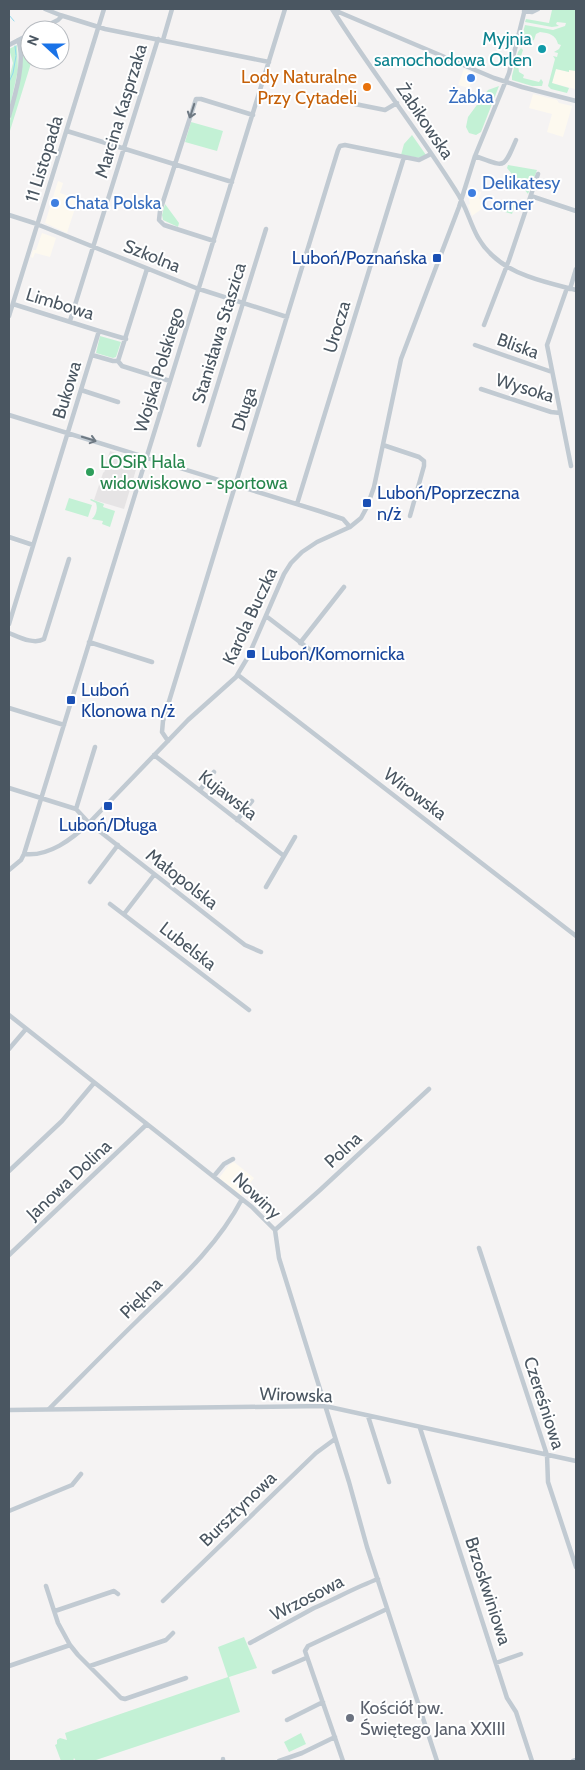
<svg xmlns="http://www.w3.org/2000/svg" width="585" height="1770" font-family="Cabin,sans-serif">
<style>
.commercial{fill:#fdf9ef}
.education{fill:#e6e4e5}
.green{fill:#c3f1d5}
.lines{fill:none;stroke-linecap:round;stroke-linejoin:round}
.stream{stroke:#90daee;stroke-width:1}
.minor{stroke:#c1cad2;stroke-width:4.5}
.oneway{stroke:#6e7983}
.culture-dot{fill:#0f9aa8;stroke:#fff;stroke-width:2}
.shop-dot{fill:#3f7fe0;stroke:#fff;stroke-width:2}
.food-dot{fill:#e8710a;stroke:#fff;stroke-width:2}
.transit-dot{fill:#1a4fb4;stroke:#fff;stroke-width:2}
.leisure-dot{fill:#2e9e5b;stroke:#fff;stroke-width:2}
.worship-dot{fill:#6b7280;stroke:#fff;stroke-width:2}
.labels{text-anchor:middle;stroke-width:4;stroke-linejoin:round;paint-order:stroke}
.culture-label{font-size:18px;fill:#0d838f;stroke:#fff;text-anchor:end}
.food-label{font-size:18px;fill:#c56008;stroke:#fff;text-anchor:end}
.shop-label{font-size:18px;fill:#366cbe;stroke:#fff;text-anchor:start}
.street-label{font-size:18px;fill:#4a5661;stroke:#fff}
.transit-label{font-size:18px;fill:#164399;stroke:#fff;text-anchor:start}
.leisure-label{font-size:18px;fill:#27864d;stroke:#fff;text-anchor:start}
.worship-label{font-size:18px;fill:#5b616d;stroke:#fff;text-anchor:start}
</style>
<rect width="100%" height="100%" fill="#f5f3f3"/>
<path class="commercial" d="M464,69L475,74L469,88L458,85Z
M556,69L568,72L569,69L576,71V92L575,89L552,83Z
M533,94L557,100L559,103L572,106L563,137L547,132L552,114L529,108Z
M58,181L63,183L60,193L78,199L67,233L45,223Z
M468,188L481,192L479,199L486,201L483,208L472,216L468,205L470,204L468,195H466Z
M42,233L56,238L50,257L35,253L33,258L31,257L33,250H36Z
M234,1162L254,1178L241,1195L219,1178L229,1165Z"/>
<path class="education" d="M110,451L139,460L124,509L94,500L103,473L105,471L104,469Z"/>
<path class="green" d="M546,9H576V71L569,70V72L556,69L552,83L569,88L567,93L551,89L548,86L555,59L553,56L557,57L558,53L554,52L559,49L561,45L558,44C556,35 549,33 540,32L536,34L534,40L528,42L524,40L522,36L525,25L553,30L565,26L566,23L557,22L556,24L559,26L552,27L525,22L526,19L549,23L552,10Z
M30,36V60H32L9,134C9,103 27,74 21,42Z
M17,45L18,70L9,111V79L13,63L9,49Z
M521,48L523,50L518,65L519,72L524,75L523,78L539,82L541,79L543,82L542,86H532L512,80V76L518,52Z
M499,86L481,132L476,135L469,133L466,127L468,117L488,90Z
M191,122L223,131L217,151L185,142Z
M412,135L426,155L420,158L401,155L404,144Z
M508,165L537,170L528,194L507,168Z
M499,200L515,205L512,214L496,209Z
M165,204L179,223L178,227L163,220L162,215Z
M100,336L121,342L116,357L113,358L96,353Z
M69,498L92,505L88,517L65,510Z
M91,499L104,504L103,507L115,511L110,527L102,524L103,521L92,519C96,515 98,509 96,503L90,500Z
M244,1637L257,1668L229,1677L240,1712L93,1761H76L74,1758L73,1761H61L55,1745L57,1744V1740L60,1738L67,1740L65,1733L228,1677L218,1647Z
M301,1733L306,1744L289,1752L284,1742Z"/>
<g class="lines">
<path class="stream" d="M9,15L14,21
M15,46L16,55
M9,82L13,73L16,56"/>
<path class="minor" d="M45,9L60,15L105,29L269,62
M332,9C371,71 417,129 456,191C471,213 471,237 493,256C514,276 549,283 576,290
M334,10L494,78L522,87L576,101
M524,11L532,12L538,9
M38,30L58,20L62,16
M163,40L172,9
M9,45L30,34
M340,101L385,110L397,103
M9,116C15,96 26,60 18,40
M67,131L232,182
M475,156C505,166 503,171 516,140
M531,196L576,211
M9,215L34,223L196,288L287,317
M214,241L164,225L159,220L160,211L196,99H201L253,115
M567,288L547,345L571,466
M570,289L576,269
M13,304L99,331
M9,316L104,9
M70,321L158,39
M484,325L509,260L538,174
M475,345L552,372
M92,355L113,361H118
M118,361L147,269
M118,361L122,366L170,381
M481,389L551,412L560,413
M81,390L118,402
M9,415L319,511L343,519L350,527
M199,445L266,229
M383,445L419,457L424,461V466L410,516
M297,504L404,157
M9,537L33,545
M266,616L313,652
M9,624L99,331L126,339
M9,633C19,637 34,645 44,639L69,559
M89,642L152,662
M300,643L344,587
M238,675L576,936
M9,708L64,725
M168,741L162,732L163,721L338,150L340,146L345,145L419,160L431,154
M154,755L284,856
M9,788L76,809L89,823L245,945L261,952
M200,790L214,772
M76,809L95,747
M237,820L252,801
M24,854C49,857 72,839 89,823L188,720L236,677L248,657L284,574L291,563L302,552L317,542L350,527L361,518L367,507L374,487L401,359L459,207L475,156L509,73L525,9
M9,870L21,860L24,854L285,9
M90,882L118,845
M266,887L295,837
M110,904L249,1010
M124,914L154,875
M9,1015L252,1207L275,1230L279,1258L349,1482L367,1547L437,1761
M9,1049L26,1029
M9,1171L62,1121L94,1083
M214,1176L224,1164L233,1159
M275,1230L320,1190L429,1089
M479,1248L547,1455L548,1482L576,1567
M9,1255L147,1124
M49,1409C79,1379 108,1349 138,1320C176,1283 217,1247 242,1199
M9,1410L325,1406L576,1461
M368,1416L389,1482
M420,1428L507,1698L516,1712L532,1761
M9,1511L72,1485L81,1474
M46,1586L58,1623L70,1645L78,1655L121,1698L125,1699L186,1678
M163,1601L316,1453L335,1439
M55,1611L114,1591L118,1594
M250,1643L314,1608C335,1599 356,1587 378,1579
M496,1663L521,1654
M9,1666L70,1645
M90,1666L166,1640L173,1633
M274,1672L306,1658
M287,1720L323,1702
M223,1759V1761
M279,1761L302,1753L335,1737
M343,1761L305,1651L308,1646L387,1609
M573,1761L576,1760"/>
</g>
<defs><path id="oneway-shaft" d="M-6 0H5M1.5-3L5.5 0L1.5 3" fill="none" stroke-width="1.6" stroke-linecap="round" stroke-linejoin="round" transform="scale(1.25)"/></defs>
<g class="oneway">
<use href="#oneway-shaft" transform="translate(192 111) rotate(108)"/>
<use href="#oneway-shaft" transform="translate(89 439) rotate(17)"/>
</g>
<circle class="culture-dot" cx="542" cy="49" r="5"/>
<g class="shop-dot">
<circle cx="471" cy="78" r="5"/>
<circle cx="472" cy="193" r="5"/>
<circle cx="55" cy="203" r="5"/>
</g>
<circle class="food-dot" cx="367" cy="87" r="5"/>
<g class="transit-dot">
<rect x="432" y="253" width="10" height="10" rx="2.5"/>
<rect x="362" y="498" width="10" height="10" rx="2.5"/>
<rect x="246" y="649" width="10" height="10" rx="2.5"/>
<rect x="66" y="695" width="10" height="10" rx="2.5"/>
<rect x="103" y="801" width="10" height="10" rx="2.5"/>
</g>
<circle class="leisure-dot" cx="90" cy="472" r="5"/>
<circle class="worship-dot" cx="350" cy="1718" r="5"/>
<g class="labels">
<g class="culture-label">
<text x="532" y="45">Myjnia<tspan x="532" dy="21">samochodowa Orlen</tspan></text>
</g>
<g class="food-label">
<text x="357" y="83">Lody Naturalne<tspan x="357" dy="21">Przy Cytadeli</tspan></text>
</g>
<g class="shop-label">
<text x="471" y="103" text-anchor="middle">Żabka</text>
<text x="482" y="189">Delikatesy<tspan x="482" dy="21">Corner</tspan></text>
<text x="65" y="209">Chata Polska</text>
</g>
<g class="street-label">
<text transform="translate(121 111) rotate(-73)" y="6">Marcina Kasprzaka</text>
<text transform="translate(425 121) rotate(56)" y="6">Żabikowska</text>
<text transform="translate(44 159) rotate(-73)" y="6">11 Listopada</text>
<text transform="translate(152 256) rotate(22)" y="6">Szkolna</text>
<text transform="translate(60 304) rotate(17)" y="6">Limbowa</text>
<text transform="translate(337 327) rotate(-73)" y="6">Urocza</text>
<text transform="translate(219 333) rotate(-73)" y="6">Stanisława Staszica</text>
<text transform="translate(518 346) rotate(20)" y="6">Bliska</text>
<text transform="translate(159 370) rotate(-73)" y="6">Wojska Polskiego</text>
<text transform="translate(525 388) rotate(17)" y="6">Wysoka</text>
<text transform="translate(67 390) rotate(-73)" y="6">Bukowa</text>
<text transform="translate(244 409) rotate(-73)" y="6">Długa</text>
<text transform="translate(250 616) rotate(-65)" y="6">Karola Buczka</text>
<text transform="translate(415 794) rotate(37)" y="6">Wirowska</text>
<text transform="translate(228 795) rotate(38)" y="6">Kujawska</text>
<text transform="translate(182 879) rotate(38)" y="6">Małopolska</text>
<text transform="translate(188 946) rotate(38)" y="6">Lubelska</text>
<text transform="translate(343 1150) rotate(-43)" y="6">Polna</text>
<text transform="translate(69 1180) rotate(-43)" y="6">Janowa Dolina</text>
<text transform="translate(257 1196) rotate(43)" y="6">Nowiny</text>
<text transform="translate(141 1298) rotate(-44)" y="6">Piękna</text>
<text transform="translate(296 1395) rotate(2)" y="6">Wirowska</text>
<text transform="translate(544 1403) rotate(72)" y="6">Czereśniowa</text>
<text transform="translate(238 1509) rotate(-44)" y="6">Bursztynowa</text>
<text transform="translate(488 1591) rotate(72)" y="6">Brzoskwiniowa</text>
<text transform="translate(307 1598) rotate(-27)" y="6">Wrzosowa</text>
</g>
<g class="transit-label">
<text x="427" y="264" text-anchor="end">Luboń/Poznańska</text>
<text x="377" y="499">Luboń/Poprzeczna<tspan x="377" dy="21">n/ż</tspan></text>
<text x="261" y="660">Luboń/Komornicka</text>
<text x="81" y="696">Luboń<tspan x="81" dy="21">Klonowa n/ż</tspan></text>
<text x="108" y="831" text-anchor="middle">Luboń/Długa</text>
</g>
<g class="leisure-label">
<text x="100" y="468">LOSiR Hala<tspan x="100" dy="21">widowiskowo - sportowa</tspan></text>
</g>
<g class="worship-label">
<text x="360" y="1714">Kościół pw.<tspan x="360" dy="21">Świętego Jana XXIII</tspan></text>
</g>
</g>
<rect width="585" height="1770" fill="none" stroke="#4a5661" stroke-width="20"/>
<g transform="translate(45 45) rotate(291)"><circle r="24" fill="#ffffff" stroke="#b7bbc0"/>
<path d="M0-4L9 19L0 12L-9 19Z" fill="#1a73e8"/>
<text y="-8" font-size="14" font-weight="bold" text-anchor="middle" fill="#4a5661">N</text>
</g>
</svg>
